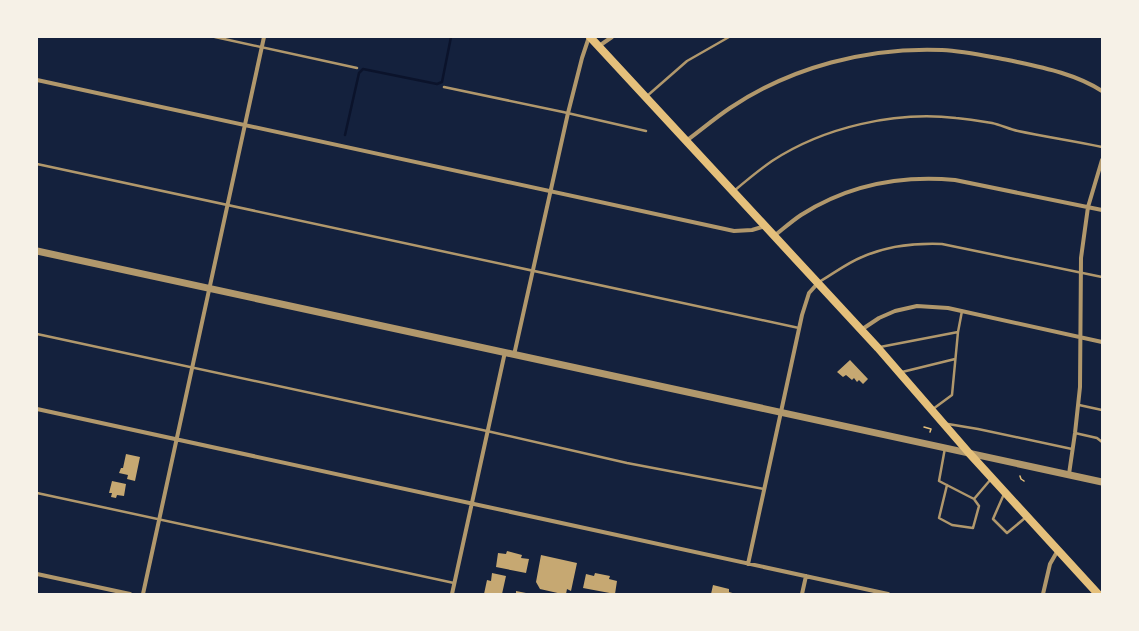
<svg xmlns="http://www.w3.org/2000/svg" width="1139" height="631" font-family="Commissioner,sans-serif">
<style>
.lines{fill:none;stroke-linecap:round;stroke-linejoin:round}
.stream{stroke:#0b132b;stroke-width:2.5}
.building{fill:#c6a872}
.path{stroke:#e5c07b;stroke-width:1.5}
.service{stroke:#b1986c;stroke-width:2.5}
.minor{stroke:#b1986c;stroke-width:4}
.tertiary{stroke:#b1986c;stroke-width:7}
.primary{stroke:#e5c07b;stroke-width:8}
</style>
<rect width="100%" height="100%" fill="#14213d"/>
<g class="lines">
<path class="stream" d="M345,135L359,73L363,69L437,84L442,82L451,37"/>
</g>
<path class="building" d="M850,360L868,379L863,384L859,380L857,382L854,378L852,380L846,375L843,377L837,372Z
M126,454L140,457L135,481L127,479L128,475L119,473L121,468H123Z
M112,481L126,484L124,496L117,495L116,498L111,497L112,493H109Z
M507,551L522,555L521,558L529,559L526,573L496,567L498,553L506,554Z
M541,555L577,563L571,591L567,589L566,594H562L540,589L536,582Z
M492,573L506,576L502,594H484L487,580L491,581Z
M595,573L610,576L609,579L617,581L615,594L583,588L586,574L594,576Z
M713,585L729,589V592L736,594H711Z
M516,591L526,593V594H516Z"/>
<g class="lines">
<path class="path" d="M924,427L931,429L930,432
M1020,476L1021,479L1024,481"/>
<path class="service" d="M215,37L357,68
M444,87L563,112L646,131
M647,96L687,61L729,37
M37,164L799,328
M734,191C747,180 759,170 772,161C824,127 895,111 956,118C968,119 980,121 992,123C1001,125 1009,129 1018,131C1046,137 1074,141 1102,147
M819,282C833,274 847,263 862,257C887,246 915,243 942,244L1102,277
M37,334L487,431L627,463L764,489
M880,347L958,332
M902,372L955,359
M1079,405L1102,410
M933,409L952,395L958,332L962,311
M948,424L978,429L1072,449
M1075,433L1097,438L1102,442
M945,448L939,481L974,499L991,479
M947,485L939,518L952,525L973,528L979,506L974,499
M37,493L454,583
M1004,494L993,519L1007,533L1025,518"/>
<path class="minor" d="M599,46L612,37
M37,80L734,231L752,230L765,226
M686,141C701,130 715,118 730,108C791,67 868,47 942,50C964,51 986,56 1008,60C1040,67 1074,73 1102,91
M774,236C783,229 792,221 801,215C848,185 900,175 955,180L1102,210
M861,330L879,318L895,311L917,306L948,308L1102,342
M514,355L568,113L582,58L589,37
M37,409L888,594
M1069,474L1075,433L1080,387L1081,258L1088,207L1102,160
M748,564L802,315L809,293L818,283
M37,574L130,594
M143,594L264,37
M452,594L505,352
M802,594L806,576
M1043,594L1050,564L1058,550"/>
<path class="tertiary" d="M37,251L1102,482"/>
<path class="primary" d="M590,37L878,348L969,453L1098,594"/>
</g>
<rect width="1139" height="631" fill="none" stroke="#f6f1e7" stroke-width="76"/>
</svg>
